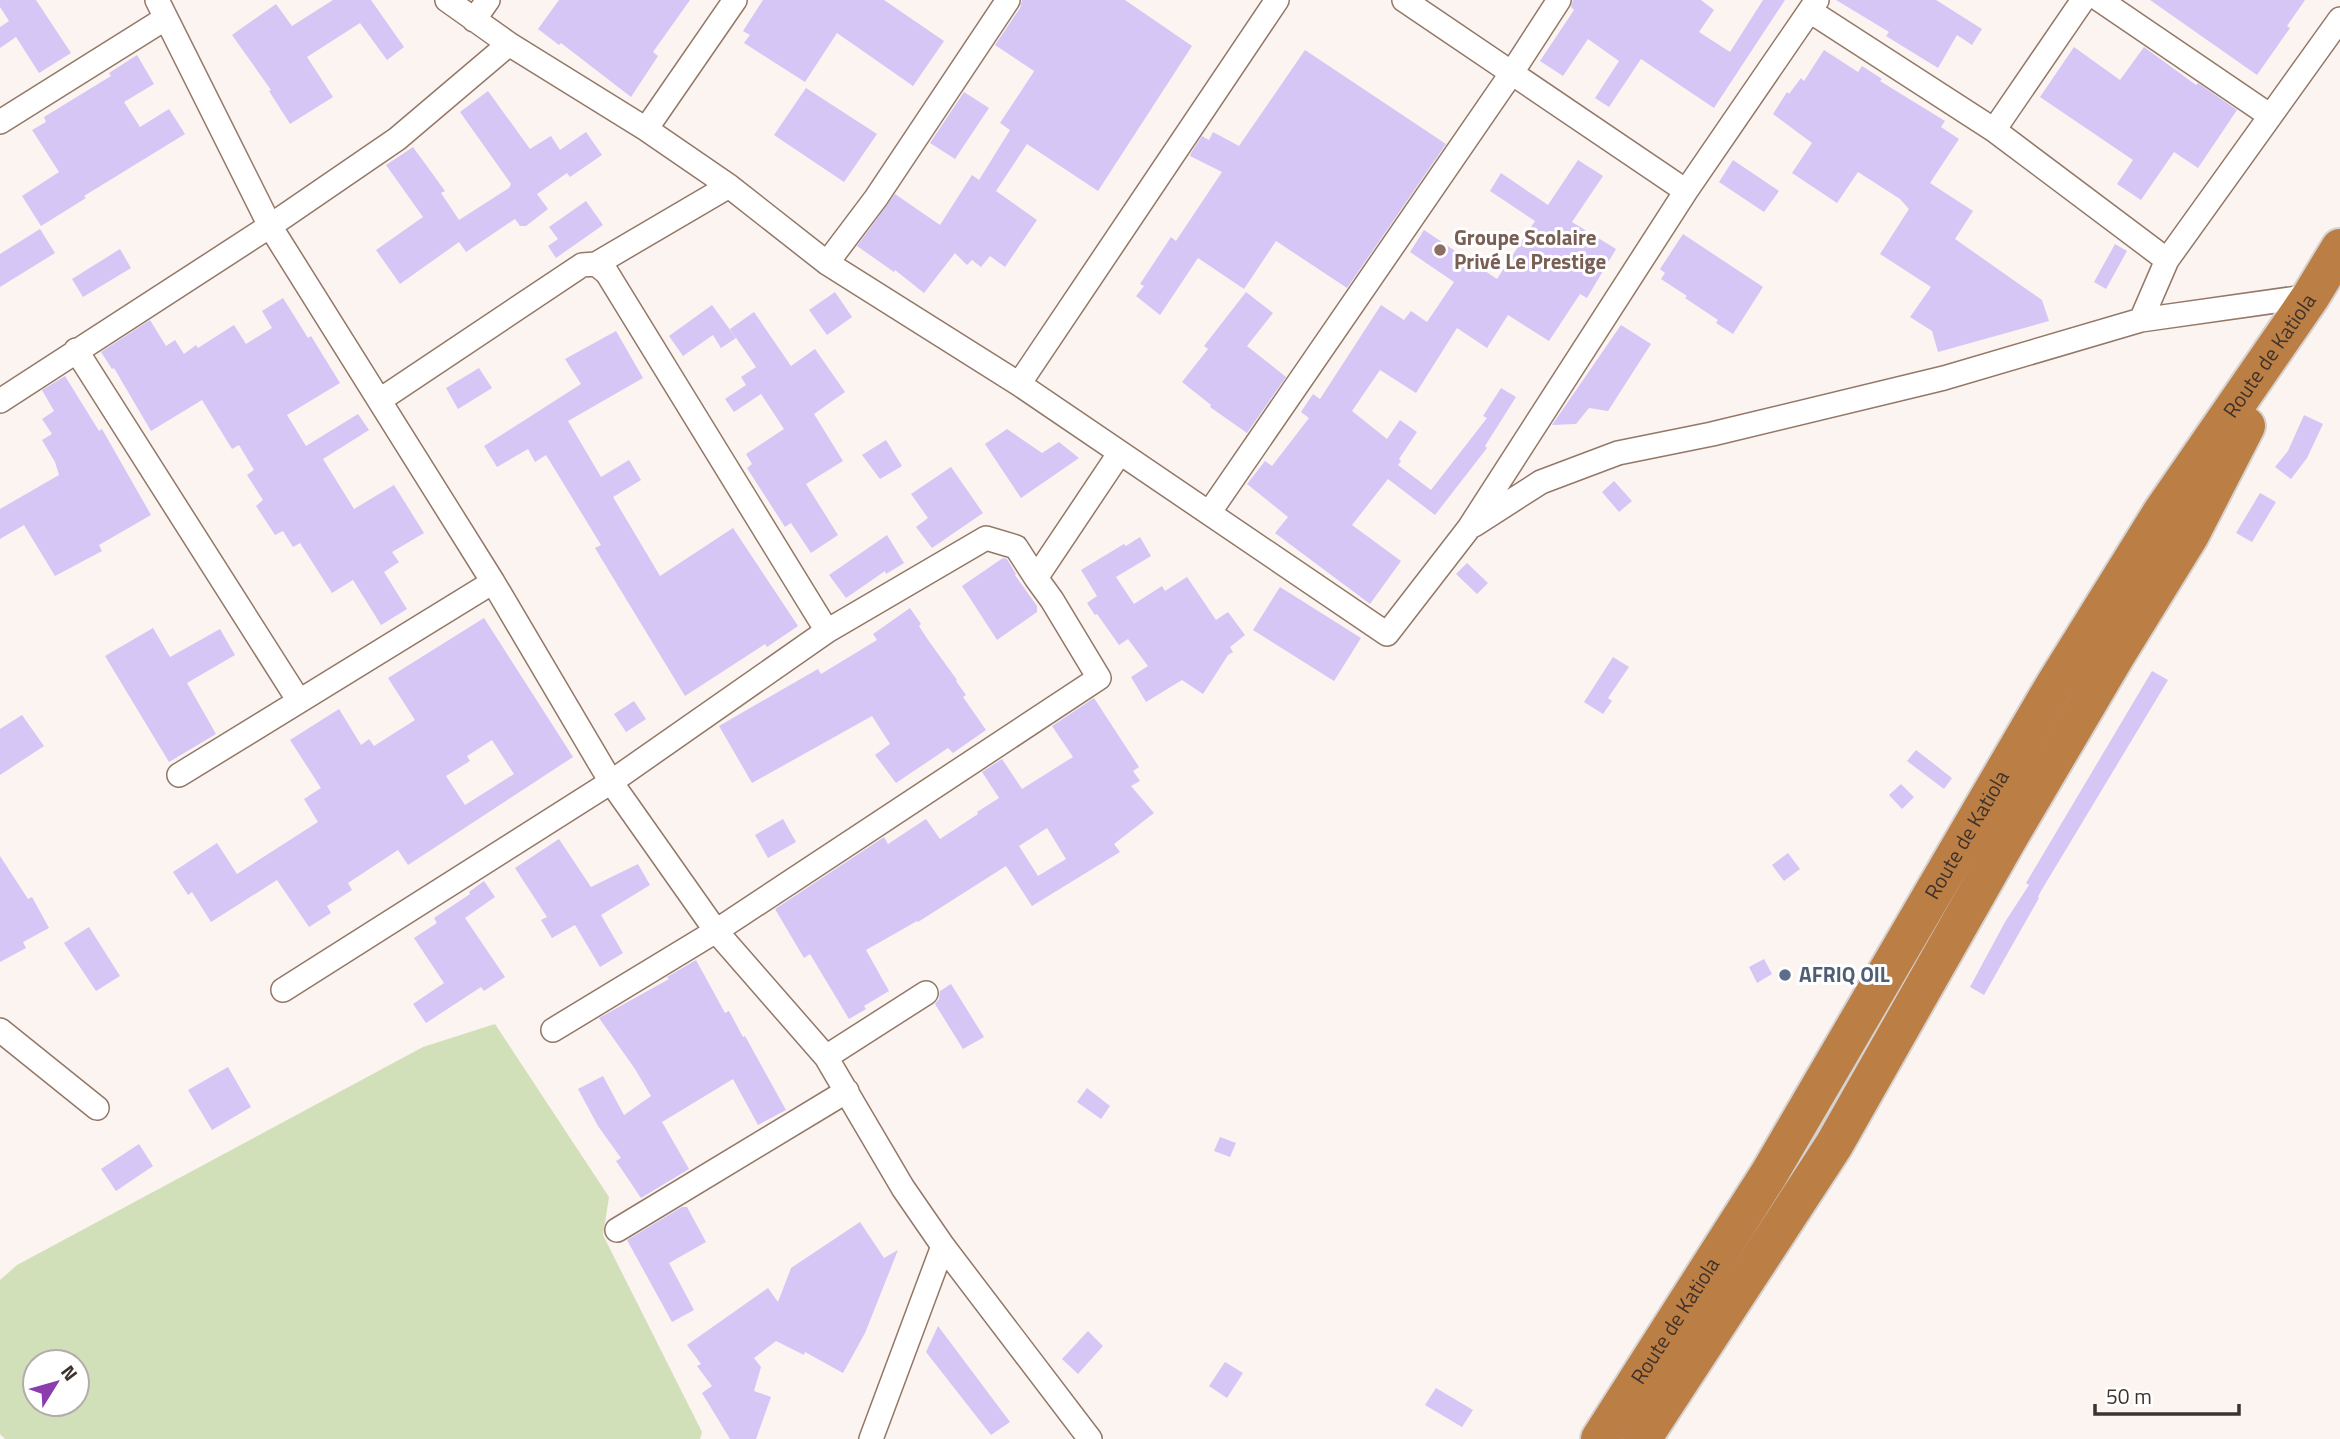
<svg xmlns="http://www.w3.org/2000/svg" width="2340" height="1439" font-family="'Titillium Web',sans-serif">
<style>
.green{fill:#d2e0b9;fill-rule:evenodd}
.building{fill:#d5c6f6;fill-rule:evenodd}
.lines{fill:none;stroke-linecap:round;stroke-linejoin:round}
.street-casing{stroke:#947766;stroke-width:26}
.highway-casing{stroke:#d5d2d0;stroke-width:42}
.street{stroke:#fff;stroke-width:23}
.highway{stroke:#bb7e44;stroke-width:38}
.education-dot{fill:#8d6e63;stroke:#fff;stroke-width:2.5}
.service-dot{fill:#5c6f8a;stroke:#fff;stroke-width:2.5}
.labels{text-anchor:middle;stroke-width:6;stroke-linejoin:round;paint-order:stroke}
.education-label{font-size:21px;font-weight:bold;fill:#785e54;stroke:#fff;text-anchor:start}
.street-label{font-size:21px;fill:#3e322b;stroke:#fff}
.service-label{font-size:21px;font-weight:bold;fill:#4e5e75;stroke:#fff;text-anchor:start}
</style>
<rect width="100%" height="100%" fill="#fbf4f1"/>
<path class="green" d="M495,1024L609,1197L603,1235L702,1432L700,1439H5L0,1434V1280L17,1265L423,1047ZM35,1362H77V1404H35Z"/>
<path class="building" d="M0,0H36L71,53L39,73L16,37L0,48V27L9,21L0,7Z
M333,0H371L404,47L387,60L360,23L307,57L333,97L290,124L269,91L271,90L232,35L276,4L292,26Z
M559,0H690L653,52L658,56L631,97L561,43L559,45L538,29Z
M763,0H884L944,41L913,86L837,33L805,82L744,43L750,35L743,31Z
M1022,0H1125L1192,46L1098,191L1027,144L996,191L1037,220L1005,267L990,256L981,267L972,260L967,265L955,253L924,293L895,270L894,272L857,246L895,194L940,225L972,175L979,180L1010,130L1000,123L1033,73L1034,71L995,45L1020,8Z
M1573,0H1701L1714,10L1699,32L1730,52L1763,0H1785L1714,108L1641,59L1609,107L1595,98L1619,61L1588,39L1563,76L1540,61L1574,10L1571,7Z
M1836,0H1936L1982,29L1972,45L1957,35L1938,68L1886,36L1889,32Z
M2150,0H2305L2287,26L2290,28L2257,75Z
M2074,47L2120,80L2144,47L2196,85L2198,83L2237,110L2198,168L2174,152L2141,200L2117,184L2133,160L2040,97Z
M1305,50L1446,144L1347,288L1276,241L1244,289L1198,258L1160,315L1136,296L1144,286L1140,284L1171,237L1176,241L1222,172L1190,156L1191,153L1202,136L1209,140L1213,132L1239,146Z
M1824,50L1858,72L1862,66L1882,79L1880,81L1945,121L1941,127L1959,139L1930,183L1973,211L1955,239L2042,300L2049,321L1938,352L1932,331L1910,317L1931,287L1880,254L1909,209L1900,199L1858,172L1837,203L1792,173L1812,143L1773,114L1787,92L1789,94L1801,78L1804,81Z
M137,55L154,84L124,102L140,127L169,109L185,134L84,196L86,198L41,226L22,196L59,172L32,130L46,122L44,117L111,76L109,73Z
M806,88L877,134L844,182L774,135Z
M488,91L530,149L551,136L560,150L586,132L602,155L570,177L567,173L537,194L548,209L526,226H520L515,219L466,252L459,242L400,284L376,250L423,217L386,165L413,147L445,191L441,193L459,220L509,188L511,184L460,112Z
M964,92L989,108L955,159L930,143Z
M1578,160L1603,176L1572,222L1616,249L1587,298L1580,294L1549,341L1508,315L1487,348L1457,328L1416,393L1380,370L1352,411L1387,439L1400,420L1417,432L1399,459L1401,461L1398,465L1431,490L1487,418L1483,416L1501,388L1516,397L1485,446L1487,448L1435,515L1388,479L1352,525L1401,561L1370,604L1275,533L1288,517L1247,484L1265,461L1272,466L1309,418L1301,412L1313,394L1320,399L1381,305L1404,320L1411,311L1427,322L1454,282L1410,252L1424,230L1497,279L1535,221L1490,191L1501,173L1548,205Z
M1733,160L1779,191L1764,212L1719,182Z
M586,201L603,225L556,258L548,246L558,239L549,227Z
M40,229L55,253L0,287V254Z
M1683,234L1763,287L1733,334L1716,323L1718,320L1685,298L1687,296L1661,279L1665,273L1660,269Z
M2115,244L2127,251L2106,289L2094,282Z
M120,249L131,268L83,297L72,279Z
M835,292L852,317L827,335L809,310Z
M1246,292L1273,313L1247,346L1286,377L1247,433L1210,407L1211,405L1182,382L1208,349L1204,346Z
M283,298L308,338L311,336L340,383L287,415L306,446L358,414L369,430L323,459L354,509L394,485L424,533L392,552L399,562L384,572L407,609L381,625L353,580L332,593L300,543L293,547L283,531L275,535L256,506L263,500L247,475L254,470L239,445L232,449L202,400L151,431L114,368L112,369L101,352L150,320L166,346L175,340L184,354L196,345L198,348L234,325L246,344L272,328L262,311Z
M712,305L736,338L721,348L713,335L683,356L669,336Z
M754,312L791,366L815,349L845,392L814,414L843,461L806,484L838,535L811,553L791,523L785,527L747,468L752,464L746,454L784,429L761,394L734,412L725,399L746,385L741,377L756,367L730,329Z
M1621,325L1651,344L1608,411L1589,408L1576,424L1552,425Z
M616,331L643,378L568,421L601,477L629,460L641,480L613,497L660,576L733,528L798,626L767,647L765,644L685,696L595,548L601,545L546,455L535,462L528,449L497,467L484,446L581,384L565,359Z
M479,368L492,388L458,409L446,388Z
M65,376L99,431L102,429L151,515L99,545L102,551L55,576L24,525L0,539V509L59,475L55,462L42,440L52,434L42,419L54,411L42,390Z
M2304,415L2323,424L2307,458L2291,479L2275,467L2288,451Z
M1007,429L1042,453L1059,442L1079,458L1021,498L985,444Z
M886,440L902,466L880,479L862,455Z
M951,467L983,513L932,548L916,527L928,518L911,494Z
M1614,481L1632,501L1619,512L1602,492Z
M2260,493L2276,502L2252,542L2236,533Z
M887,535L904,563L886,574L885,571L846,598L829,575Z
M1140,537L1151,556L1116,577L1134,604L1162,586L1165,591L1187,577L1216,620L1228,612L1245,635L1230,647L1233,652L1228,655L1203,694L1182,680L1146,702L1131,677L1148,666L1128,639L1119,645L1097,614L1095,615L1087,603L1097,596L1081,570L1124,544L1126,546Z
M1003,558L1007,559L1016,574L1015,575L1037,606V612L997,640L962,586Z
M1467,563L1488,583L1477,594L1456,574Z
M1280,587L1361,638L1334,681L1253,630Z
M910,608L921,624L919,626L928,640L957,680L956,681L966,695L963,697L986,730L953,753L948,748L896,783L875,755L890,744L872,716L752,783L719,726L818,669L821,674L877,640L873,634Z
M484,618L573,757L408,865L398,850L348,883L352,890L327,906L331,913L309,927L277,880L211,922L192,892L188,895L173,872L217,843L237,874L318,822L304,799L321,788L290,740L339,709L361,745L369,739L374,746L415,720L388,678ZM492,740L514,774L465,805L446,776L470,761L467,756Z
M153,628L170,657L220,629L235,655L187,683L216,734L169,762L105,656Z
M1613,657L1629,667L1608,698L1612,701L1603,714L1584,702Z
M2152,671L2168,680L2041,891L2038,897L2039,898L1984,995L1970,987L2005,922L2029,885L2026,883Z
M1094,698L1139,767L1133,771L1140,781L1131,786L1154,813L1114,844L1120,852L1032,906L1006,866L918,922L917,921L866,950L889,991L864,1006L866,1009L849,1019L810,954L804,958L775,909L884,837L888,844L926,819L940,839L978,814L977,812L999,798L982,772L1002,759L1022,789L1073,757L1052,726ZM1047,828L1066,859L1038,876L1019,846Z
M634,701L646,719L626,732L614,714Z
M22,715L44,746L0,775V729Z
M1916,750L1952,778L1944,789L1907,761Z
M1901,784L1914,797L1902,809L1889,795Z
M783,819L796,842L768,858L755,835Z
M559,839L591,887L638,864L650,885L601,915L623,953L600,967L575,925L552,938L541,920L547,917L515,868Z
M1788,853L1800,869L1784,881L1772,865Z
M0,856L28,899L32,897L49,928L23,942L26,948L0,962Z
M484,881L495,897L465,918L505,977L484,991L481,987L426,1023L413,1004L444,983L414,938L437,923L434,918L470,894L469,892Z
M89,927L120,976L96,991L64,943Z
M1764,959L1772,974L1757,983L1749,967Z
M696,960L725,1013L729,1011L743,1037L745,1036L786,1110L758,1125L733,1079L662,1122L689,1169L641,1198L616,1161L621,1158L598,1126L578,1089L603,1076L624,1115L651,1096L635,1069L599,1018L669,979L667,977Z
M951,984L984,1037L963,1049L935,1004L939,999L940,991Z
M228,1067L251,1107L212,1130L188,1090Z
M1087,1088L1110,1106L1101,1119L1077,1102Z
M1220,1137L1236,1143L1230,1157L1214,1151Z
M139,1144L153,1166L116,1191L101,1169Z
M682,1207H687L706,1242L669,1263L694,1310L672,1322L627,1240Z
M860,1222L884,1258L898,1250L865,1333L843,1373L805,1352L804,1355L776,1341L754,1358L761,1367L754,1391L771,1397L756,1439H730L702,1393L712,1386L697,1366L701,1364L687,1345L768,1288L778,1302L791,1268Z
M938,1326L1010,1422L991,1435L926,1352Z
M1088,1331L1103,1346L1078,1374L1062,1359Z
M1225,1362L1243,1373L1227,1398L1209,1386Z
M1436,1388L1473,1410L1462,1427L1425,1405Z"/>
<g class="lines">
<g class="street-casing">
<path id="street" d="M157,0L270,226L493,582L611,782L716,931L826,1057L903,1188L943,1246L1090,1439
M447,0L509,44L646,129L729,186L827,263L1019,384L1387,634L1469,528L1686,191L1817,0
M1404,0L1686,191
M2100,0L2269,115
M1810,11L1994,130L2167,260
M474,20L488,0
M0,122L166,18
M646,129L735,0
M1994,130L2083,0
M827,263L876,198L1008,0
M596,264L729,186
M2141,320L2167,260L2340,19
M76,350L299,701
M1019,384L1277,0
M380,400L582,265L596,264L607,273L827,631
M0,401L270,226L397,139L509,44
M1209,513L1511,74L1559,0
M1474,525L1541,482L1618,453L1712,434L1944,378L2141,320L2311,296
M179,775L493,582
M283,990L611,782L827,631L986,538L1016,547L1036,578
M0,1030L97,1108
M553,1030L716,931L1099,678L1052,600L1036,578L1119,454
M826,1057L926,993
M617,1230L847,1091
M871,1439L943,1246"/>
</g>
<g class="highway-casing">
<g id="highway">
<path id="s1" d="M1600,1439L1769,1174L2054,686L2162,512L2311,296L2340,248"/>
<path d="M1642,1439L1834,1145L2006,842L2116,655L2190,535L2246,426"/>
</g>
</g>
<use href="#street" class="street"/>
<use href="#highway" class="highway"/>
</g>
<circle class="education-dot" cx="1440" cy="250" r="7"/>
<circle class="service-dot" cx="1785" cy="975" r="7"/>
<g class="labels">
<g class="education-label">
<text x="1454" y="245">Groupe Scolaire<tspan x="1454" dy="24">Privé Le Prestige</tspan></text>
</g>
<g class="street-label">
<text dy="7" stroke="none"><textPath href="#s1" startOffset="1274">Route de Katiola</textPath></text>
<text dy="7" stroke="none"><textPath href="#s1" startOffset="707">Route de Katiola</textPath></text>
<text dy="7" stroke="none"><textPath href="#s1" startOffset="140">Route de Katiola</textPath></text>
</g>
<g class="service-label">
<text x="1799" y="982">AFRIQ OIL</text>
</g>
</g>
<g transform="translate(56 1383) rotate(53)"><circle r="33" fill="#ffffff" stroke="#b2adaa" stroke-width="2"/>
<path d="M0-5L12 26L0 18L-12 26Z" fill="#8b3dae"/>
<text y="-10" font-size="19" font-weight="bold" text-anchor="middle" fill="#3e322b">N</text>
</g>
<path d="M2095 1404v10h144v-10" fill="none" stroke="#3e322b" stroke-width="3.5"/>
<text x="2106" y="1404" font-size="21" fill="#3e322b" stroke="#ffffff" stroke-width="5" paint-order="stroke">50 m</text>
</svg>
